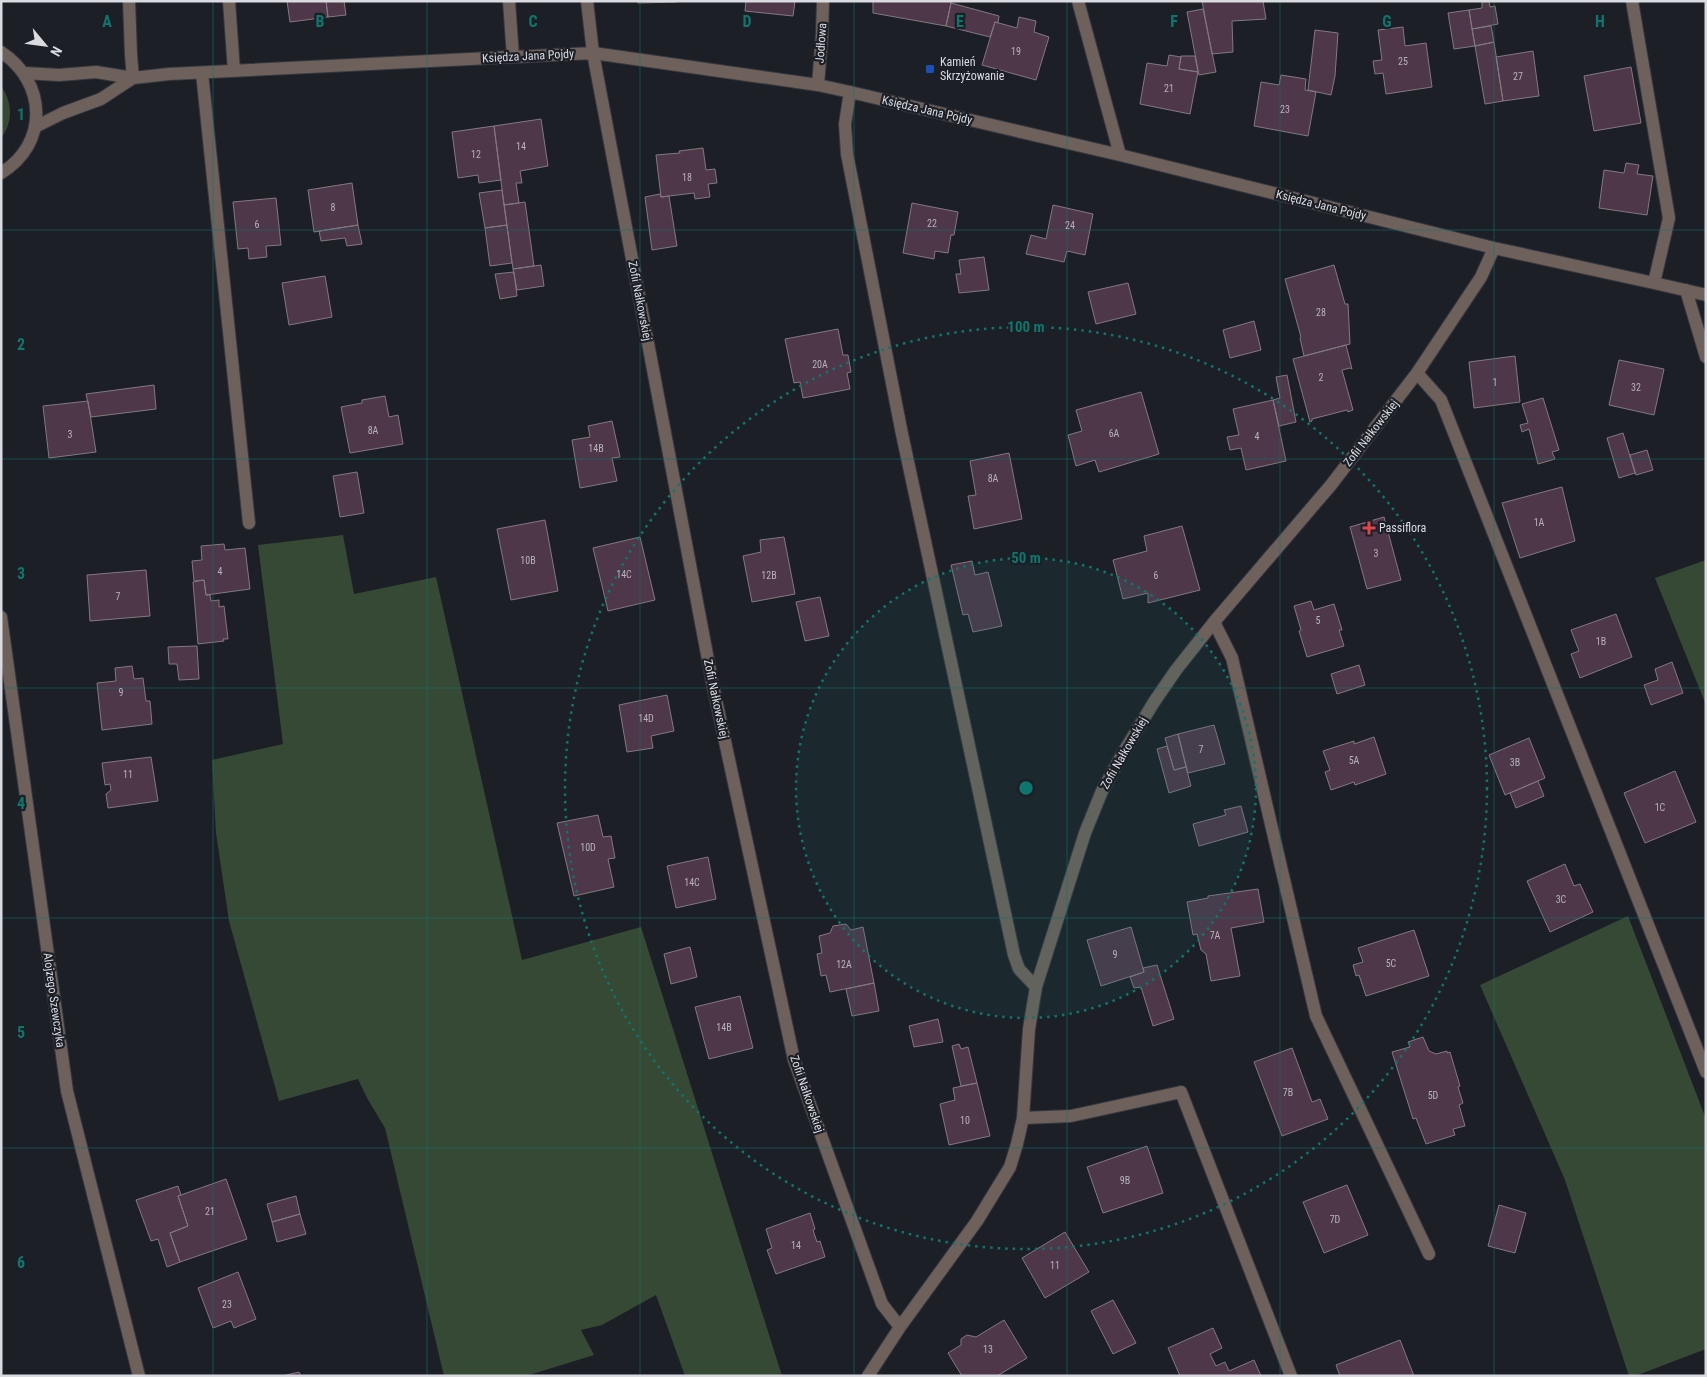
<svg xmlns="http://www.w3.org/2000/svg" width="1707" height="1377" font-family="'Roboto Condensed',sans-serif">
<style>
.green{fill:#364935}
.building{fill:#4e3749;stroke:#827980}
.lines{fill:none;stroke-linecap:round;stroke-linejoin:round}
.minor-casing{stroke:#373941;stroke-width:14}
.minor{stroke:#6e615b;stroke-width:12}
.grid{fill:none;stroke:#0f766e;stroke-width:1;stroke-opacity:0.55}
.ring{fill:none;stroke:#0f766e;stroke-width:2.5;stroke-dasharray:2.5 5}
.transit-dot{fill:#1a4fb4;stroke:#1d1f27;stroke-width:2}
.health-dot{fill:#e0444e;stroke:#1d1f27;stroke-width:2}
.labels{text-anchor:middle;stroke-width:4.5;stroke-linejoin:round;paint-order:stroke}
.number-label{font-size:10px;fill:#b6b2bb}
.street-label{font-size:12px;fill:#d9dbe1;stroke:#1d1f27}
.poi-label{font-size:12px;fill:#d9dbe1;stroke:#1d1f27;text-anchor:start}
.grid-label{font-size:16px;text-anchor:middle;font-weight:bold;fill:#0f766e;stroke:#1d1f27;stroke-width:4.5;stroke-linejoin:round;paint-order:stroke}
.centre{fill:#0f766e;stroke:#1d1f27;stroke-width:2.5}
.ring-label{font-size:15px;text-anchor:middle;font-weight:bold;fill:#0f766e;stroke:#1d1f27;stroke-width:4.5;stroke-linejoin:round;paint-order:stroke}
</style>
<rect width="100%" height="100%" fill="#1d1f27"/>
<path class="green" d="M1,86C13,103 13,122 1,138Z
M343,535L354,594L436,577L522,960L641,927L782,1376H685L656,1295L602,1325L581,1330L594,1355L526,1376H444L385,1128L367,1098L358,1079L279,1101L229,921L216,833L212,760L283,744L258,545Z
M1706,560V705L1655,578Z
M1628,916L1706,1119V1349L1635,1376H1629L1565,1180L1480,985Z"/>
<path class="building" d="M287,1H326L328,17L290,22Z
M326,1H344L346,15L328,17Z
M638,1H677V2L638,3Z
M746,1H795L793,16L745,11Z
M873,1H951V3L946,26L873,13Z
M1202,1H1263L1266,19L1232,21L1233,52L1212,54Z
M1489,1L1490,7L1495,6L1498,24L1472,29L1469,10L1482,8V2Z
M951,3L999,16L998,23L995,22L990,37L946,26Z
M1203,9L1216,72L1199,75L1187,12Z
M1469,10L1475,46L1454,49L1448,13Z
M1019,17L1036,21L1034,32L1049,37L1036,80L982,65L995,22L1017,28Z
M1491,26L1494,42L1475,46L1472,29Z
M1403,27L1405,46L1426,43L1432,87L1386,94L1383,73L1375,74L1373,61L1382,60L1378,30Z
M1315,30L1338,33L1335,76L1331,95L1308,90Z
M1494,42L1503,101L1485,104L1475,46Z
M1533,51L1539,96L1503,101L1496,57Z
M1169,55L1181,57L1179,69L1198,72L1190,114L1140,104L1147,63L1167,66Z
M1181,56H1195L1198,72L1179,69Z
M1631,67L1641,123L1594,131L1584,76Z
M1281,75L1306,79L1305,90L1316,92L1308,136L1254,126L1261,82L1279,85Z
M541,119L548,166L520,171L522,183H516L519,203L504,205L494,126Z
M494,126L501,180L479,183L478,175L458,178L452,132Z
M703,148L706,170L715,169L717,183L708,184L710,197L695,199L694,193L661,197L656,155L680,153L679,151Z
M1626,163L1639,165L1637,174L1653,176L1647,215L1599,208L1604,170L1624,173Z
M352,183L358,225L314,232L308,190Z
M502,190L507,225L485,228L479,193Z
M660,194L661,197L669,196L677,246L652,250L645,197Z
M276,198L281,245L266,246L267,257L249,259L248,248L238,249L233,202Z
M525,202L534,266L513,269L504,205Z
M912,203L958,212L954,235H951L948,253L935,251L934,259L903,253Z
M1053,205L1093,214L1085,255L1067,251L1064,262L1026,254L1031,235L1046,239Z
M358,225L362,244L347,246L345,238L321,241L319,231Z
M507,225L512,263L490,266L485,228Z
M984,257L989,290L959,293L956,274H961L959,260Z
M541,265L544,286L517,290L513,269Z
M1334,265L1345,304H1348L1350,344L1304,356L1300,338L1301,337L1285,279Z
M514,272L517,296L500,299L495,274Z
M325,276L332,317L289,325L282,283Z
M1128,283L1136,314L1096,324L1088,292Z
M1254,321L1261,350L1230,358L1223,330Z
M838,329L843,355H848L851,372L847,373L850,389L803,398L800,382L794,383L785,339Z
M1346,345L1352,369L1350,368L1342,370L1353,410L1348,412L1347,410L1312,419V421L1310,422L1293,359Z
M1515,356L1520,402L1474,408L1469,362Z
M1619,360L1664,369L1654,415L1609,405Z
M1287,375L1296,422L1279,426L1273,400L1280,398L1276,377Z
M154,385L156,409L91,417L86,394Z
M1141,392L1159,454L1099,472L1095,460L1076,466L1068,435L1082,431L1076,410Z
M385,396L389,417L398,415L403,444L350,453L341,407L362,403V400Z
M1543,398L1559,450L1552,452L1555,459L1538,464L1529,429L1522,432L1520,425L1528,423L1522,404Z
M1273,400L1286,461L1246,470L1241,448L1230,450L1227,437L1239,435L1233,409Z
M88,401L96,452L49,458L43,406Z
M612,421L620,457L612,458L617,481L580,488L572,440L590,437L588,426Z
M1623,433L1635,473L1619,478L1607,438Z
M1647,450L1653,470L1636,475L1630,455Z
M1009,453L1022,519L974,529L968,496L976,495L970,461Z
M357,472L364,513L340,517L333,476Z
M1562,487L1575,541L1520,558L1502,503Z
M1384,517L1401,580L1367,589L1350,527Z
M545,520L558,591L511,600L497,529Z
M1182,526L1200,590L1148,603V593L1123,599L1113,560L1147,551L1144,536Z
M640,537L655,600L608,611L593,548Z
M784,537L795,594L752,602L743,556L761,552L760,540Z
M224,544L225,550L245,548L250,589L206,595L204,580L194,581L192,561L202,560L201,546Z
M972,561L975,575L988,572L1002,626L973,632L968,614L963,615L951,565Z
M146,570L150,616L90,621L87,575Z
M204,580L206,595H210L211,601L219,600V607L224,606L228,639H223L224,641L198,644L193,582Z
M820,597L829,636L805,641L796,602Z
M1311,601L1314,610L1334,604L1342,630H1339L1344,646L1307,657L1299,631L1301,630L1294,606Z
M1616,614L1632,657L1580,678L1571,654L1579,651L1571,630Z
M197,646L199,679L179,680L177,664H169L168,647Z
M1672,662L1683,693L1651,705L1644,685L1658,680L1655,669Z
M1359,665L1365,685L1337,694L1331,674Z
M132,666L134,679L143,678L146,701H150L152,724L102,730L97,683L116,681L115,668Z
M667,695L674,731L651,736L653,748L627,752L619,705Z
M1214,725L1225,764L1188,773L1178,734Z
M1178,734L1186,767L1174,770L1165,738Z
M1374,737L1386,774L1355,785L1354,782L1331,790L1325,772L1330,770L1323,751L1354,741V744Z
M1529,738L1545,778L1505,795L1489,755Z
M1167,746L1174,770L1186,767L1191,786L1169,793L1157,749Z
M151,757L158,801L108,808L106,794L111,790L110,784L105,785L102,763Z
M1675,771L1696,822L1645,843L1624,793Z
M1538,781L1544,796L1516,808L1510,793Z
M1241,806L1248,832L1199,846L1193,824L1226,815L1224,810Z
M598,815L603,837L611,836L615,858L608,859L614,887L574,896L557,823Z
M708,857L716,899L676,908L667,866Z
M1565,864L1574,886L1580,884L1593,912L1550,932L1527,881Z
M1258,889L1264,922L1231,928L1240,976L1211,981L1206,954L1201,950L1197,934L1193,935L1187,902L1208,898V896Z
M846,924L851,930L863,927L874,983L830,992L826,975L821,976L817,954L822,953L819,936L830,933L833,926Z
M1131,927L1144,972L1101,986L1087,940Z
M1414,930L1429,976L1366,996L1359,975L1356,976L1353,965L1363,962L1358,948Z
M690,947L697,977L671,984L664,954Z
M1157,965L1174,1019L1153,1026L1141,987L1134,988L1130,977L1144,972L1143,968Z
M874,983L879,1011L852,1016L846,989Z
M740,996L753,1048L709,1059L695,1007Z
M938,1019L943,1042L914,1047L909,1026Z
M1423,1037L1429,1051L1436,1054L1447,1051V1053L1450,1052L1460,1086L1458,1087L1463,1103L1459,1105L1465,1126L1453,1129L1455,1135L1426,1144L1416,1118L1413,1119L1392,1052L1410,1047L1408,1042Z
M959,1044L961,1049L968,1047L977,1083L961,1086L952,1046Z
M1292,1048L1312,1102L1320,1099L1328,1119L1282,1136L1254,1062Z
M977,1083L990,1136L949,1145L940,1104L955,1100L953,1088Z
M1147,1146L1163,1193L1103,1213L1087,1167Z
M226,1179L247,1239L180,1262L170,1233L188,1226L178,1196Z
M1347,1185L1368,1235L1324,1253L1303,1202Z
M178,1186L181,1195L178,1196L188,1226L170,1233L180,1262L167,1267L158,1239L151,1241L136,1200Z
M296,1196L300,1214L272,1222L267,1204Z
M1499,1205L1526,1213L1515,1253L1488,1246Z
M810,1213L815,1229L813,1230L817,1242L820,1241L825,1257L776,1274L767,1250L772,1248L766,1229Z
M300,1214L306,1234L277,1242L272,1222Z
M1065,1232L1089,1272L1045,1298L1022,1258Z
M238,1272L256,1319L234,1328L231,1321L213,1328L198,1288Z
M1113,1300L1136,1343L1113,1354L1091,1311Z
M1004,1320L1027,1358L997,1376H962L948,1353L961,1345V1339L967,1335L976,1337Z
M1213,1328L1222,1348L1210,1354L1216,1366L1225,1362L1229,1371L1254,1360L1261,1376H1180L1168,1348Z
M1400,1340L1414,1376H1340L1336,1365Z
M299,1372L301,1376H282Z"/>
<g class="lines">
<g class="minor-casing">
<path id="minor" d="M129,1L131,55L133,78
M229,1L234,71
M509,1L513,57
M587,1L593,53L713,686L794,1060L882,1304L900,1327
M1078,1L1120,155
M1632,1L1669,218L1654,283
M1,52C47,82 49,144 1,173
M25,73L59,75L96,72L133,78L169,74L593,53L818,85L850,92L1120,155L1494,248L1654,283L1706,295
M202,73L249,523
M818,85L822,35L823,1
M850,92L845,124L847,154L902,434L1014,955L1019,969L1036,987
M35,127L63,113L101,99L133,78
M1686,290L1706,357
M1417,373L1441,400L1706,1072
M1,617L67,1091L139,1376
M1214,622L1232,658L1316,1016L1429,1254
M1023,1118L1071,1116L1181,1092L1291,1376
M868,1376L900,1327L977,1221L1010,1167L1017,1144L1023,1118L1029,1029L1036,987L1085,833L1102,791L1123,753L1154,702L1176,670L1214,622L1331,485L1417,373L1481,277L1494,248"/>
</g>
<use href="#minor" class="minor"/>
</g>
<path class="grid" d="M213,1V1376M427,1V1376M640,1V1376M854,1V1376M1067,1V1376M1280,1V1376M1494,1V1376M1,230H1706M1,459H1706M1,688H1706M1,918H1706M1,1148H1706"/>
<circle cx="1026" cy="788" r="230" fill="#0f766e" fill-opacity=".12"/>
<g class="ring">
<circle cx="1026" cy="788" r="230"/>
<circle cx="1026" cy="788" r="461"/>
</g>
<rect class="transit-dot" x="925" y="64" width="10" height="10" rx="2.5"/>
<path class="health-dot" d="M1366.5 520.5h5v5h5v5h-5v5h-5v-5h-5v-5h5z"/>
<g class="labels">
<g class="number-label">
<text x="1016" y="55">19</text>
<text x="1403" y="65">25</text>
<text x="1518" y="80">27</text>
<text x="1169" y="92">21</text>
<text x="1285" y="113">23</text>
<text x="521" y="150">14</text>
<text x="476" y="158">12</text>
<text x="687" y="181">18</text>
<text x="333" y="211">8</text>
<text x="932" y="227">22</text>
<text x="257" y="228">6</text>
<text x="1070" y="229">24</text>
<text x="1321" y="316">28</text>
<text x="820" y="368">20A</text>
<text x="1321" y="381">2</text>
<text x="1495" y="386">1</text>
<text x="1636" y="391">32</text>
<text x="373" y="434">8A</text>
<text x="1114" y="437">6A</text>
<text x="70" y="438">3</text>
<text x="1257" y="440">4</text>
<text x="596" y="452">14B</text>
<text x="993" y="482">8A</text>
<text x="1539" y="526">1A</text>
<text x="1376" y="557">3</text>
<text x="528" y="564">10B</text>
<text x="220" y="575">4</text>
<text x="624" y="578">14C</text>
<text x="769" y="579">12B</text>
<text x="1156" y="579">6</text>
<text x="118" y="600">7</text>
<text x="1318" y="624">5</text>
<text x="1601" y="645">1B</text>
<text x="121" y="696">9</text>
<text x="646" y="722">14D</text>
<text x="1201" y="753">7</text>
<text x="1354" y="764">5A</text>
<text x="1515" y="766">3B</text>
<text x="128" y="778">11</text>
<text x="1660" y="811">1C</text>
<text x="588" y="851">10D</text>
<text x="692" y="886">14C</text>
<text x="1561" y="903">3C</text>
<text x="1215" y="939">7A</text>
<text x="1115" y="958">9</text>
<text x="1391" y="967">5C</text>
<text x="844" y="968">12A</text>
<text x="724" y="1031">14B</text>
<text x="1288" y="1096">7B</text>
<text x="1433" y="1099">5D</text>
<text x="965" y="1124">10</text>
<text x="1125" y="1184">9B</text>
<text x="210" y="1215">21</text>
<text x="1335" y="1223">7D</text>
<text x="796" y="1249">14</text>
<text x="1055" y="1269">11</text>
<text x="227" y="1308">23</text>
<text x="988" y="1353">13</text>
</g>
<g class="street-label">
<text transform="translate(821 43) rotate(-86)" y="4">Jodłowa</text>
<text transform="translate(528 56) rotate(-3)" y="4">Księdza Jana Pojdy</text>
<text transform="translate(927 110) rotate(13)" y="4">Księdza Jana Pojdy</text>
<text transform="translate(1321 205) rotate(14)" y="4">Księdza Jana Pojdy</text>
<text transform="translate(640 301) rotate(79)" y="4">Zofii Nałkowskiej</text>
<text transform="translate(1371 433) rotate(-52)" y="4">Zofii Nałkowskiej</text>
<text transform="translate(716 699) rotate(78)" y="4">Zofii Nałkowskiej</text>
<text transform="translate(1124 753) rotate(-60)" y="4">Zofii Nałkowskiej</text>
<text transform="translate(54 1000) rotate(82)" y="4">Alojzego Szewczyka</text>
<text transform="translate(807 1094) rotate(71)" y="4">Zofii Nałkowskiej</text>
</g>
<g class="poi-label">
<text x="940" y="66">Kamień<tspan x="940" dy="14">Skrzyżowanie</tspan></text>
<text x="1379" y="532">Passiflora</text>
</g>
</g>
<g class="grid-label">
<text x="107" y="27">A</text>
<text x="320" y="27">B</text>
<text x="533" y="27">C</text>
<text x="747" y="27">D</text>
<text x="960" y="27">E</text>
<text x="1174" y="27">F</text>
<text x="1387" y="27">G</text>
<text x="1600" y="27">H</text>
<text x="21" y="120">1</text>
<text x="21" y="350">2</text>
<text x="21" y="579">3</text>
<text x="21" y="809">4</text>
<text x="21" y="1038">5</text>
<text x="21" y="1268">6</text>
</g>
<circle cx="1026" cy="788" r="8" class="centre"/>
<g class="ring-label">
<text x="1026" y="332">100 m</text>
<text x="1026" y="563">50 m</text>
</g>
<rect width="1707" height="1377" fill="none" stroke="#d9dbe1" stroke-width="5"/>
<g transform="translate(45 45) rotate(119)" stroke="#1d1f27" stroke-width="4" paint-order="stroke">
<path d="M0-4L9 19L0 12L-9 19Z" fill="#d9dbe1"/>
<text y="-8" font-size="14" font-weight="bold" text-anchor="middle" fill="#d9dbe1">N</text>
</g>
</svg>
